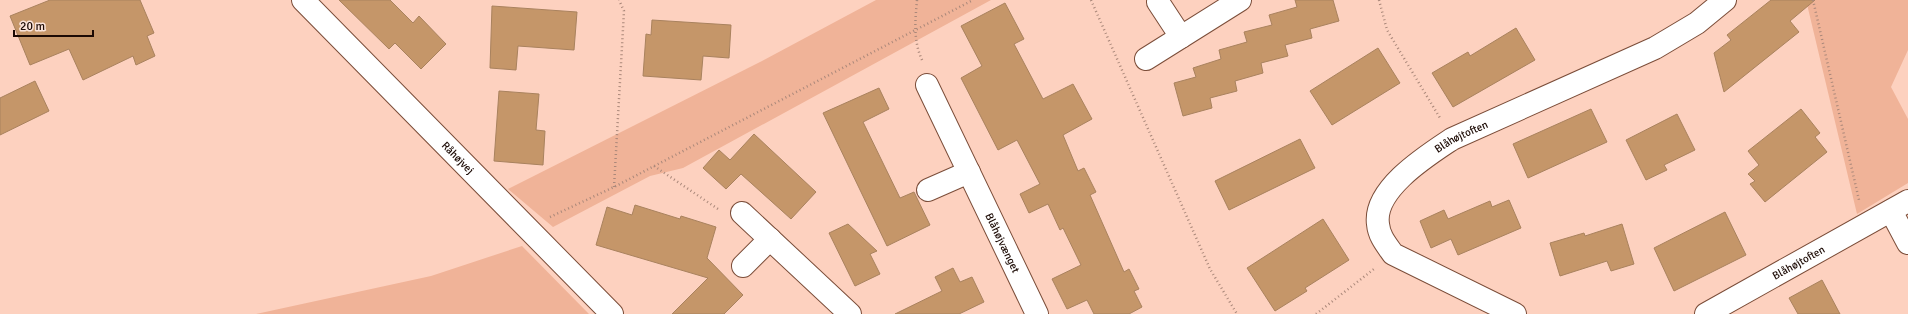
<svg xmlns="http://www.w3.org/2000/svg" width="1908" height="314" font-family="Signika,sans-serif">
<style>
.green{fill:#f0b398}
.building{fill:#c59669;stroke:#a9825e}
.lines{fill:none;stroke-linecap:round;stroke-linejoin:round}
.minor-casing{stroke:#7b4d39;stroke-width:24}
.path{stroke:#aa887a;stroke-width:2.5;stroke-dasharray:1 3;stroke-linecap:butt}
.minor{stroke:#fff;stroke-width:22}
.labels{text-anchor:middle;stroke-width:3;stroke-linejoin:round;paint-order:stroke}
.street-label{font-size:11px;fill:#1c0a04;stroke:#fbe4da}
</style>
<rect width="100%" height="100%" fill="#fdd1bf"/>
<path class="green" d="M876,0H991L683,168L650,176L553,227L508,189L762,61Z
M1806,0H1908V50L1891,87L1908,119V183L1857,214Z
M522,246L589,314H256L431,276Z"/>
<path class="building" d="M50,0H140L154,33L147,36L155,56L136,65L133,56L83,80L69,49L30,65L10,16Z
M339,0H390L413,23L419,16L446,44L421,69L395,43L389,49Z
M1295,0H1333L1339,21L1310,29L1312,38L1285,45L1288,56L1261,63L1263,73L1235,81L1237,91L1210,98L1212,108L1183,116L1174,83L1196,77L1193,68L1221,59L1219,50L1247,42L1244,32L1272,25L1269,15L1297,7Z
M1771,0H1815L1790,21L1799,32L1724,92L1714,53L1731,40L1727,35Z
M1005,3L1024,39L1014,44L1043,99L1073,84L1092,119L1063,135L1078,171L1084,168L1096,192L1090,195L1124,272L1129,269L1139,289L1134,291L1142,307L1129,314H1094L1087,300L1067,309L1052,279L1081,265L1063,228L1060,230L1048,204L1029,213L1020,194L1040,184L1017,140L998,150L961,78L982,66L961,26Z
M492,6L577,12L574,50L518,46L516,70L490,68Z
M652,20L731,25L729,58L703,56L701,80L643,76L646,34L651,35Z
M1516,28L1535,60L1453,107L1432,73L1468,52L1470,56Z
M1378,48L1400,83L1332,125L1310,91Z
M35,81L49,111L0,135V98Z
M879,88L889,109L863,122L900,198L914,192L930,225L887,246L823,113Z
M499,91L539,94L536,130L545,131L543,165L494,161Z
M1591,109L1607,142L1528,178L1513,144Z
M1801,109L1820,133L1815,137L1827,152L1765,202L1750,184L1755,181L1748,174L1759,165L1748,151Z
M1677,114L1695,150L1664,165L1667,170L1646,180L1626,140Z
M754,134L816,192L791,219L741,174L726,189L703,168L719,150L730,160Z
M1300,139L1315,168L1229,210L1215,181Z
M1509,200L1521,228L1458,255L1451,239L1431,248L1420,221L1444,210L1448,219L1490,201L1492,207Z
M635,205L680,219L681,216L716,227L707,258L743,295L724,314H672L708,278L596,245L607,207L632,215Z
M1725,212L1746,255L1674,291L1654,248Z
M1323,219L1349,260L1305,288L1307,291L1275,311L1247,268Z
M848,224L877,251L870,254L880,274L855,286L829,233Z
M1622,224L1634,264L1611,271L1607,261L1560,276L1550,243L1584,233L1585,236Z
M953,268L960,282L972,277L984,302L959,314H895L942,291L935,277Z
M1822,280L1840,314H1798L1789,298Z"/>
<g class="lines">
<g class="minor-casing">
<g id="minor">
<path id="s1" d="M303,0L612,314"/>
<path d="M1158,2L1181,37"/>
<path d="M1146,59L1240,0"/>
<path id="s2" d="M927,85L1037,314"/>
<path d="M928,190L969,172"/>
<path d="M1891,211L1908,243"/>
<path d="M742,213L850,314"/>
<path d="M743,266L770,239"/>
<path id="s3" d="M1515,314L1393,254C1386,244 1379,236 1378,224C1373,189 1428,155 1452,139L1655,48L1697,23L1725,0"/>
<path id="s4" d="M1706,314L1908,201"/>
</g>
</g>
<path class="path" d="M917,0C915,22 913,42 923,62
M1091,0L1210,269L1237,314
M1379,0L1387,30L1440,118
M1813,0L1859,200
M654,166L718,209
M614,187L624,11L619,0
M550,217L614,187L973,0
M1316,314L1374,269"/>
<use href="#minor" class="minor"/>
</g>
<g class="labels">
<g class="street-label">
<text dy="4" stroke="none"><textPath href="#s3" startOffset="297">Blåhøjtoften</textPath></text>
<text dy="4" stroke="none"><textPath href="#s1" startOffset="221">Råhøjvej</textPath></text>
<text dy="4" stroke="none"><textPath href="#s2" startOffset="175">Blåhøjvænget</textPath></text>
<text dy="4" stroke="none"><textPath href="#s4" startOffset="106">Blåhøjtoften</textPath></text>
</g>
</g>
<path d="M14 30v6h79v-6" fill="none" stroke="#1c0a04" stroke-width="2"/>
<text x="20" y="30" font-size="12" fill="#1c0a04" stroke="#fbe4da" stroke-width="3" paint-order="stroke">20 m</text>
</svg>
